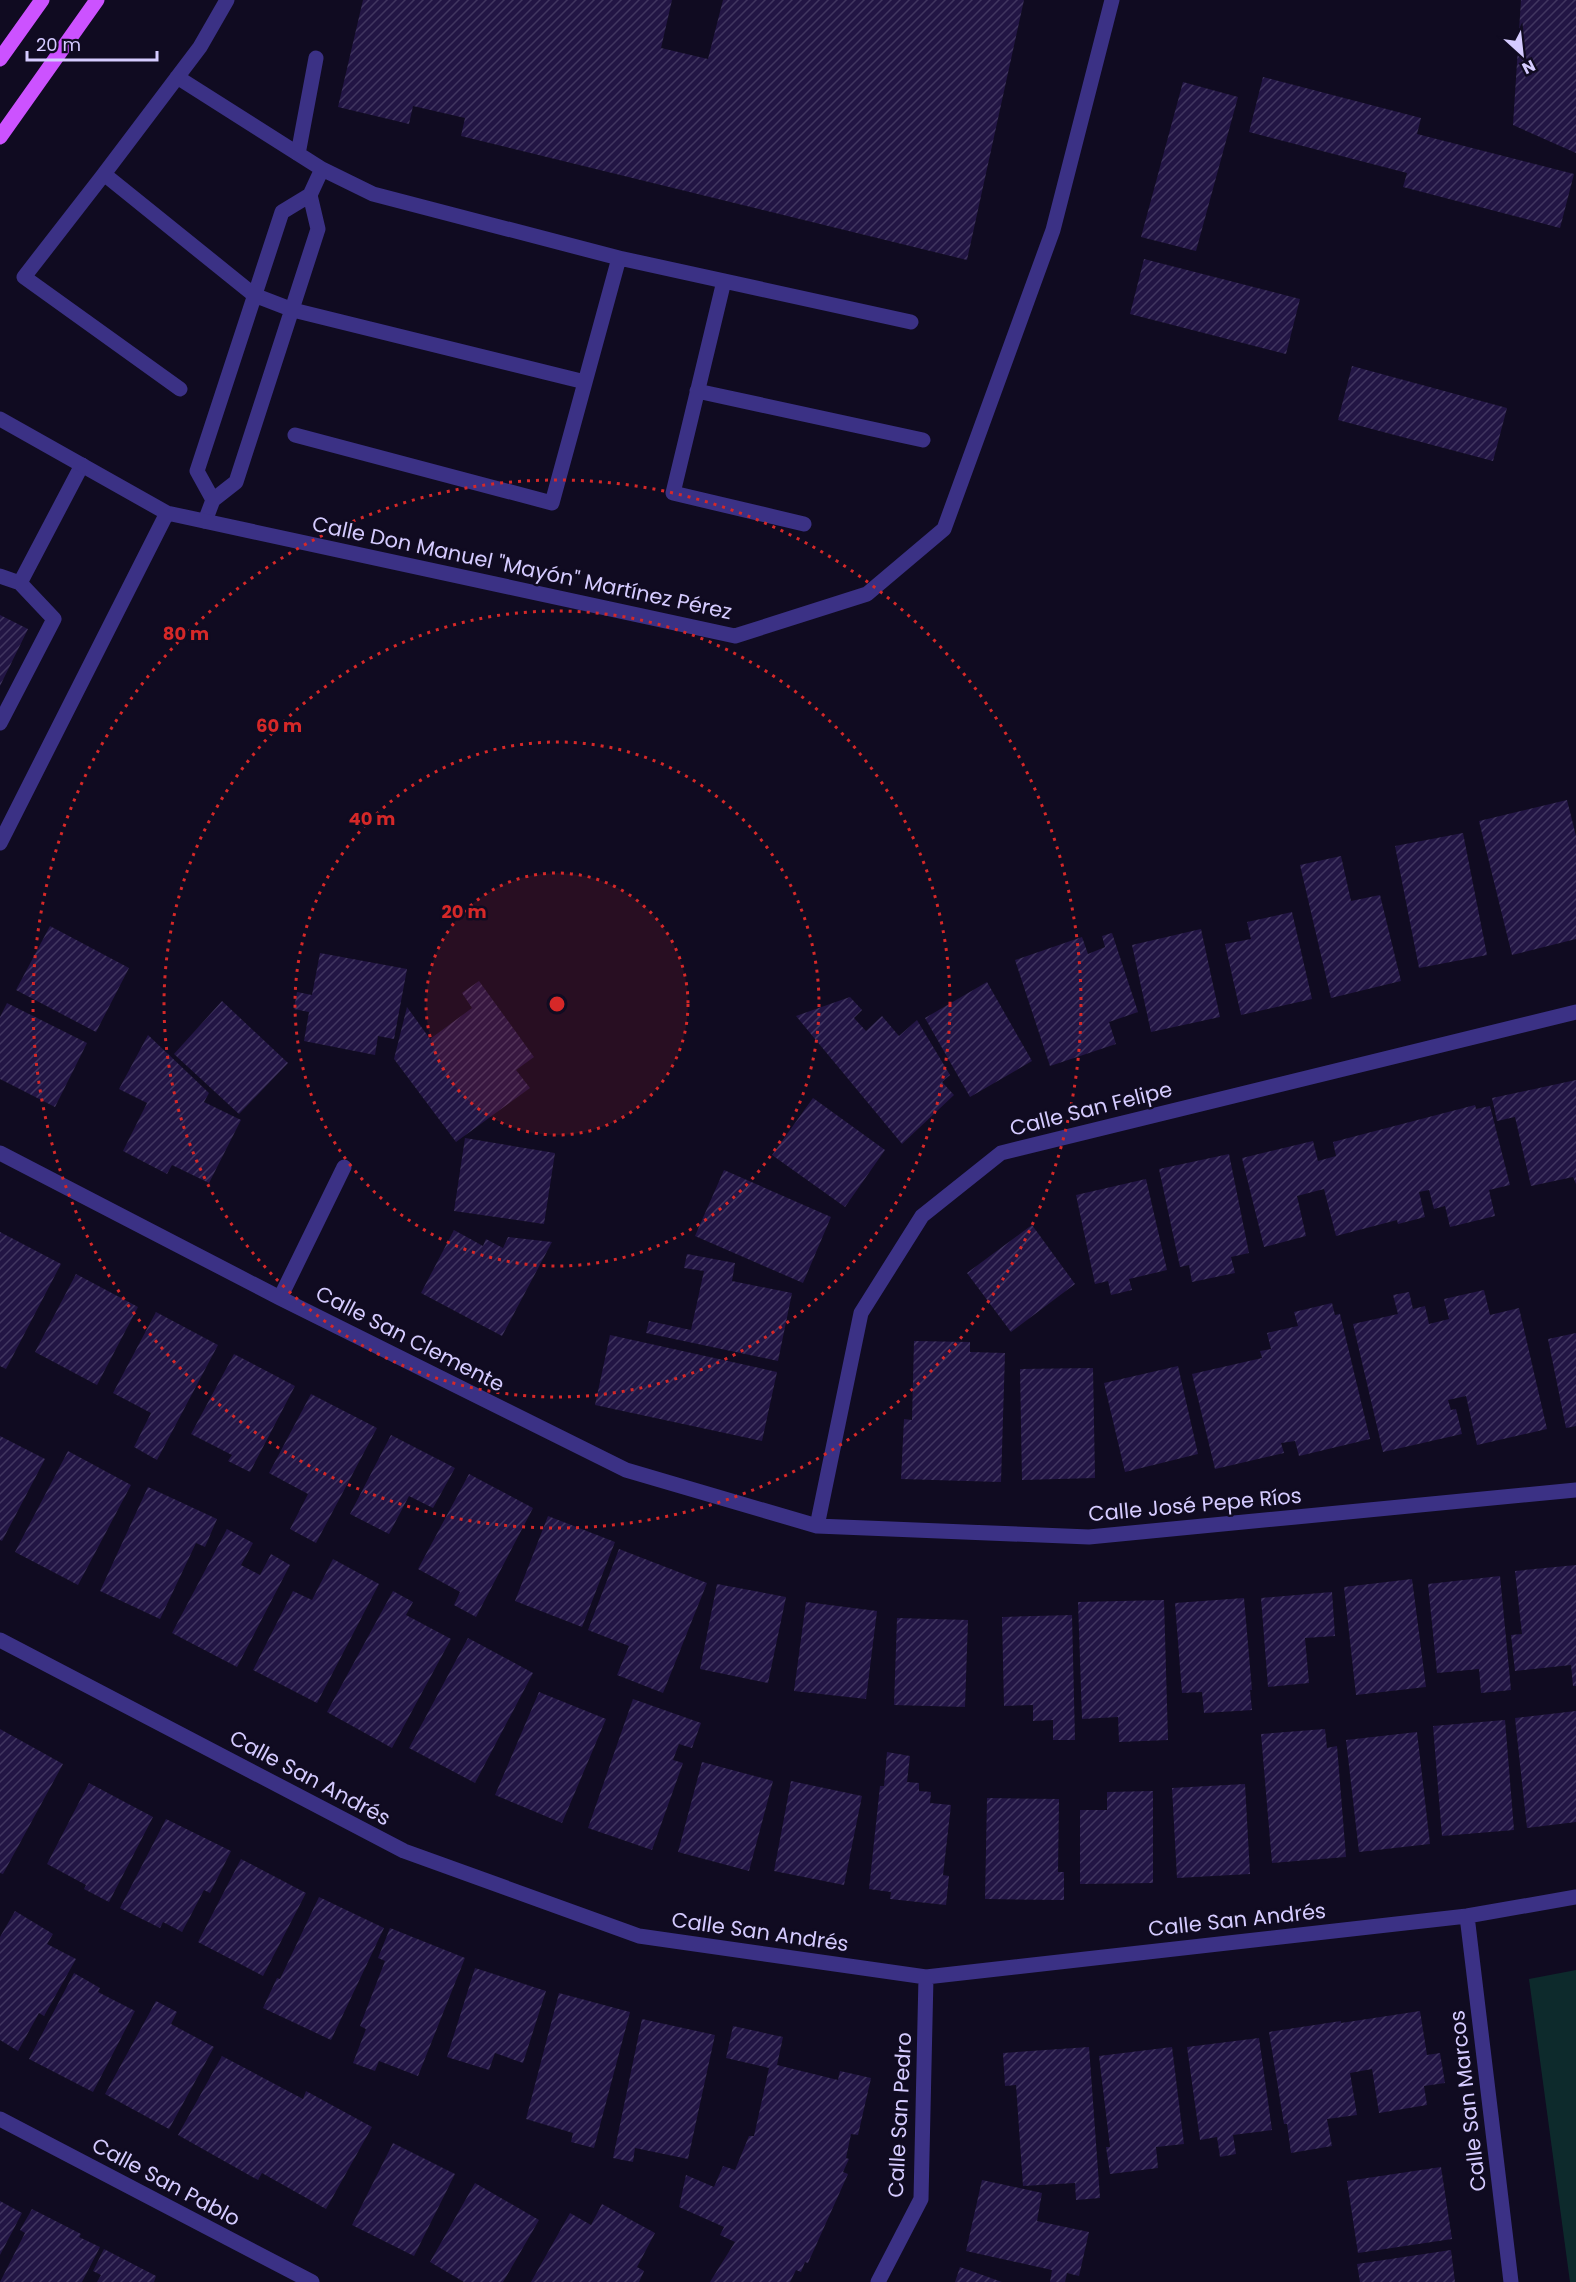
<svg xmlns="http://www.w3.org/2000/svg" width="1576" height="2282" font-family="Poppins,sans-serif">
<style>
.green{fill:#0d2a2c}
.building{fill:url(#building-hatch)}
.lines{fill:none;stroke-linecap:round;stroke-linejoin:round}
.lane{stroke:#3b3185;stroke-width:15}
.street{stroke:#3b3185;stroke-width:15}
.primary{stroke:#cc52ff;stroke-width:15}
.ring{fill:none;stroke:#d62828;stroke-width:3;stroke-dasharray:3 6}
.labels{text-anchor:middle;stroke-width:5;stroke-linejoin:round;paint-order:stroke}
.street-label{font-size:21px;fill:#d5cbff;stroke:#100b21}
.centre{fill:#d62828;stroke:#100b21;stroke-width:3}
.ring-label{font-size:18px;text-anchor:middle;font-weight:bold;fill:#d62828;stroke:#100b21;stroke-width:5;stroke-linejoin:round;paint-order:stroke}
</style>
<defs>
<pattern id="building-hatch" width="6" height="6" patternUnits="userSpaceOnUse" patternTransform="scale(1.5)"><rect width="6" height="6" fill="#221544"/><path d="M-1 1l2-2M0 6l6-6M5 7l2-2" fill="none" stroke="#413660"/></pattern>
</defs>
<rect width="100%" height="100%" fill="#100b21"/>
<path class="green" d="M1576,1970V2282H1570L1529,1979Z"/>
<path class="building" d="M363,0H672L661,48L708,59L723,0H1024L967,260L461,136L465,118L413,106L409,124L338,107Z
M1521,0H1576V153L1513,125Z
M1263,77L1421,118L1417,134L1574,174L1560,228L1403,187L1407,173L1249,132Z
M1183,82L1238,97L1196,251L1141,237Z
M1144,259L1300,299L1286,354L1130,314Z
M1352,366L1507,408L1493,461L1338,420Z
M0,615L28,629L0,686Z
M1567,800L1576,836V939L1512,955L1479,821Z
M1463,833L1487,955L1419,968L1395,846Z
M1341,856L1351,901L1380,895L1401,981L1331,998L1300,865Z
M1292,912L1312,999L1241,1015L1225,944L1251,939L1247,922Z
M50,926L129,968L96,1032L16,990Z
M1201,929L1220,1017L1151,1032L1132,945Z
M1112,933L1138,1012L1109,1022L1116,1044L1050,1066L1015,960L1082,937L1088,954L1105,947L1102,936Z
M320,953L407,969L394,1039L378,1036L375,1055L304,1041L309,1012L294,1009L297,992L312,995Z
M479,981L534,1057L516,1070L530,1088L456,1142L394,1059L407,1007L430,1039L472,1008L462,993Z
M987,982L1032,1061L970,1097L925,1018Z
M850,997L862,1010L854,1018L866,1031L882,1016L899,1036L917,1020L950,1075L942,1082L954,1095L902,1144L796,1016Z
M222,1001L288,1063L239,1114L174,1054Z
M7,1003L87,1043L55,1107L0,1079V1017Z
M148,1035L209,1093L204,1102L241,1120L209,1183L172,1165L167,1174L123,1151L147,1103L119,1089Z
M1576,1080V1184L1573,1177L1531,1186L1515,1117L1497,1121L1492,1098Z
M813,1098L885,1150L845,1207L772,1155Z
M1475,1105L1476,1109L1490,1106L1510,1185L1489,1190L1495,1216L1450,1227L1445,1206L1434,1209L1429,1190L1419,1192L1425,1217L1398,1224L1397,1220L1336,1236L1324,1189L1297,1196L1306,1236L1264,1247L1242,1158L1313,1141L1318,1161L1336,1156L1333,1142Z
M465,1138L555,1153L544,1224L454,1211Z
M1229,1154L1249,1253L1231,1257L1235,1273L1192,1282L1189,1265L1180,1267L1159,1169Z
M724,1170L831,1217L803,1283L695,1236Z
M1146,1179L1167,1270L1129,1279L1132,1290L1111,1295L1108,1281L1095,1284L1076,1195Z
M1032,1225L1075,1284L1011,1332L967,1273Z
M454,1230L483,1246L486,1239L503,1248L508,1237L552,1242L502,1336L421,1293Z
M0,1232L61,1264L6,1369L0,1366Z
M687,1254L735,1263L732,1281L792,1293L778,1361L646,1333L649,1321L691,1330L704,1271L684,1268Z
M76,1274L138,1307L97,1385L35,1352Z
M1484,1290L1490,1315L1519,1308L1547,1429L1477,1445L1466,1396L1448,1400L1451,1410L1456,1409L1462,1434L1383,1452L1353,1324L1398,1314L1393,1295L1409,1292L1413,1309L1425,1306L1429,1324L1449,1319L1444,1299Z
M1332,1303L1335,1315L1340,1314L1370,1439L1299,1456L1295,1441L1281,1443L1284,1453L1215,1469L1192,1374L1262,1358L1260,1351L1271,1349L1267,1333L1298,1326L1294,1312Z
M156,1312L218,1345L157,1460L134,1447L151,1413L113,1393Z
M1576,1333V1426L1566,1428L1548,1339Z
M610,1335L777,1372L762,1441L595,1405Z
M914,1341L970,1342V1352L1005,1353L1001,1482L901,1479L904,1419L912,1420Z
M234,1354L295,1386L250,1472L228,1461L232,1455L191,1434Z
M1178,1366L1198,1454L1125,1472L1104,1383Z
M1093,1368L1095,1478L1022,1480L1020,1369Z
M311,1394L377,1428L316,1543L290,1529L308,1494L269,1473Z
M391,1435L455,1468L433,1508L409,1496L389,1534L350,1514Z
M0,1436L45,1459L2,1541L0,1540Z
M68,1451L131,1485L78,1585L15,1552Z
M469,1474L533,1508L476,1617L454,1605L460,1592L418,1569Z
M148,1487L217,1519L205,1547L196,1543L160,1619L100,1591Z
M548,1516L615,1542L582,1627L515,1601Z
M227,1529L253,1543L241,1565L260,1575L271,1554L290,1565L237,1667L172,1633Z
M619,1549L707,1583L663,1693L617,1675L629,1646L588,1630Z
M333,1559L379,1584L317,1703L253,1670L293,1591L312,1600Z
M1576,1565V1686H1573L1571,1665L1515,1671L1511,1635L1522,1634L1515,1571Z
M1500,1576L1511,1690L1481,1693L1479,1669L1437,1673L1428,1584Z
M1412,1579L1426,1687L1356,1695L1344,1587Z
M717,1584L786,1597L768,1683L700,1669Z
M393,1591L413,1602L406,1615L451,1639L392,1748L327,1712Z
M1332,1592L1335,1636L1305,1638L1309,1683L1268,1687L1261,1598Z
M1244,1598L1252,1690H1250L1252,1710L1204,1713L1202,1692L1182,1693L1175,1603Z
M1164,1600L1168,1740L1119,1742L1118,1717L1082,1719L1078,1602Z
M806,1602L877,1611L866,1699L794,1691Z
M1072,1615L1075,1740H1053V1720L1033,1721V1705L1004,1706L1002,1617Z
M897,1618L968,1620L965,1707L894,1705Z
M468,1638L533,1673L475,1783L409,1748Z
M539,1692L606,1719L562,1823L495,1795Z
M633,1699L701,1723L692,1748L679,1744L673,1760L683,1763L652,1850L588,1828Z
M1576,1711V1822L1527,1828L1515,1718Z
M1505,1720L1514,1830L1442,1836L1433,1726Z
M0,1729L63,1764L3,1874L0,1873Z
M1325,1729L1327,1748L1337,1746L1346,1857L1272,1863L1261,1734Z
M1417,1732L1430,1844L1359,1852L1346,1740Z
M887,1752L910,1756L907,1782L919,1783V1791L931,1792L930,1803L951,1805L943,1875L949,1876L946,1905L890,1899L891,1892L869,1889L880,1786H884Z
M702,1762L773,1781L749,1871L678,1852Z
M791,1781L862,1796L844,1885L774,1871Z
M89,1783L153,1817L109,1902L84,1889L86,1885L47,1864Z
M1245,1784L1250,1874L1177,1878L1172,1788Z
M1153,1791V1883L1080,1884V1810H1107V1792Z
M987,1798L1059,1799L1058,1872H1064V1900L985,1899Z
M166,1819L231,1851L210,1893L204,1890L182,1932L163,1922L160,1928L120,1908Z
M241,1859L306,1893L263,1976L198,1942Z
M319,1897L384,1928L331,2040L263,2008L277,1978L280,1979Z
M15,1911L53,1934L47,1944L76,1959L44,2016L39,2013L18,2051L0,2040V1937Z
M390,1928L465,1958L418,2076L379,2061L375,2071L353,2063L366,2029L360,2026L385,1961L378,1958Z
M475,1968L546,1991L523,2063L495,2053L489,2070L447,2057Z
M74,1973L100,1988L98,1992L135,2011L93,2092L29,2059Z
M559,1993L630,2012L594,2148L571,2142L573,2133L526,2119Z
M156,2001L177,2012L171,2024L214,2047L169,2129L105,2094Z
M1420,2011L1427,2055L1440,2053L1445,2083L1424,2086L1427,2105L1379,2113L1372,2069L1350,2073L1357,2115L1327,2119L1332,2146L1291,2153L1287,2124H1284L1269,2032L1341,2021V2023Z
M642,2019L715,2035L688,2159L635,2148L633,2162L613,2158Z
M733,2026L783,2037L777,2065L838,2080L840,2071L871,2078L858,2135L851,2134L846,2158L849,2159L843,2172L848,2174L808,2263L805,2262L801,2272L796,2270L790,2282H710L735,2242L720,2235L724,2227L679,2207L686,2175L714,2187L723,2166L735,2170L749,2136H754L769,2068L726,2058Z
M1259,2038L1272,2130L1233,2135L1236,2154L1220,2157L1217,2137L1200,2140L1187,2047Z
M1089,2047L1100,2198L1076,2200L1075,2183L1023,2186L1016,2085L1005,2086L1003,2053Z
M1172,2047L1184,2144L1156,2147L1158,2168L1110,2174L1106,2147H1110L1099,2056Z
M222,2056L303,2099L306,2091L372,2127L326,2209L262,2173L258,2180L178,2135Z
M393,2143L455,2174L414,2256L352,2225Z
M1441,2167L1452,2239L1358,2253L1347,2181Z
M982,2180L1042,2193L1037,2221L1089,2232L1079,2276L1067,2273L1065,2282H1050L1052,2270L966,2251Z
M475,2183L539,2220L503,2282H464L430,2262Z
M0,2201L22,2213L0,2255Z
M602,2204L655,2233L637,2267L644,2271L639,2282H531L570,2213L591,2225Z
M32,2209L81,2234L79,2237L100,2247L82,2282H0L25,2233L20,2230Z
M104,2249L156,2276L154,2282H97L101,2275L93,2271Z
M1451,2250L1455,2282H1360L1357,2264Z
M960,2267L1002,2282H955Z"/>
<g class="lines">
<path class="lane" d="M177,77L322,169L310,195
M298,154L316,58
M104,174L200,47L227,0
M619,258L911,322
M724,281L673,493L804,524
M180,389L24,277L104,174L254,295L293,310L585,382
M697,391L923,440
M295,435L552,503L619,258L373,194L322,169
M205,521L213,500L236,482L318,229L310,195L282,212L197,471L213,500
M0,576L20,583L54,619L0,723
M20,583L82,465"/>
<path class="street" d="M0,419L167,513L735,636L867,594L944,529L1053,230L1112,0
M0,843L167,513
M0,1153L280,1298L626,1470L817,1526L1089,1537L1576,1490
M280,1298L344,1167
M817,1526L861,1313L922,1216L1001,1153L1576,1012
M0,1640L404,1851L639,1936L926,1977L1467,1916L1576,1897
M1467,1916L1511,2282
M0,2119L312,2282
M878,2282L921,2199L926,1977"/>
<path class="primary" d="M0,59L42,0
M0,137L97,0"/>
</g>
<circle cx="557" cy="1004" r="131" fill="#d62828" fill-opacity=".12"/>
<g class="ring">
<circle cx="557" cy="1004" r="131"/>
<circle cx="557" cy="1004" r="262"/>
<circle cx="557" cy="1004" r="393"/>
<circle cx="557" cy="1004" r="524"/>
</g>
<g class="labels">
<g class="street-label">
<text transform="translate(522 568) rotate(12)" y="7">Calle Don Manuel "Mayón" Martínez Pérez</text>
<text transform="translate(1091 1109) rotate(-14)" y="7">Calle San Felipe</text>
<text transform="translate(410 1339) rotate(27)" y="7">Calle San Clemente</text>
<text transform="translate(1195 1505) rotate(-5)" y="7">Calle José Pepe Ríos</text>
<text transform="translate(310 1778) rotate(28)" y="7">Calle San Andrés</text>
<text transform="translate(1237 1920) rotate(-6)" y="7">Calle San Andrés</text>
<text transform="translate(760 1932) rotate(8)" y="7">Calle San Andrés</text>
<text transform="translate(1468 2101) rotate(-97)" y="7">Calle San Marcos</text>
<text transform="translate(900 2115) rotate(-87)" y="7">Calle San Pedro</text>
<text transform="translate(166 2182) rotate(28)" y="7">Calle San Pablo</text>
</g>
</g>
<circle cx="557" cy="1004" r="9" class="centre"/>
<g class="ring-label">
<text x="186" y="640">80 m</text>
<text x="279" y="732">60 m</text>
<text x="372" y="825">40 m</text>
<text x="464" y="918">20 m</text>
</g>
<g transform="translate(1522 54) rotate(153)" stroke="#100b21" stroke-width="4.5" paint-order="stroke">
<path d="M0-4.5L10 22L0 15L-10 22Z" fill="#d5cbff"/>
<text y="-9" font-size="16" font-weight="bold" text-anchor="middle" fill="#d5cbff">N</text>
</g>
<path d="M27 51v9h130v-9" fill="none" stroke="#d5cbff" stroke-width="3"/>
<text x="36" y="51" font-size="18" fill="#d5cbff" stroke="#100b21" stroke-width="4.5" paint-order="stroke">20 m</text>
</svg>
